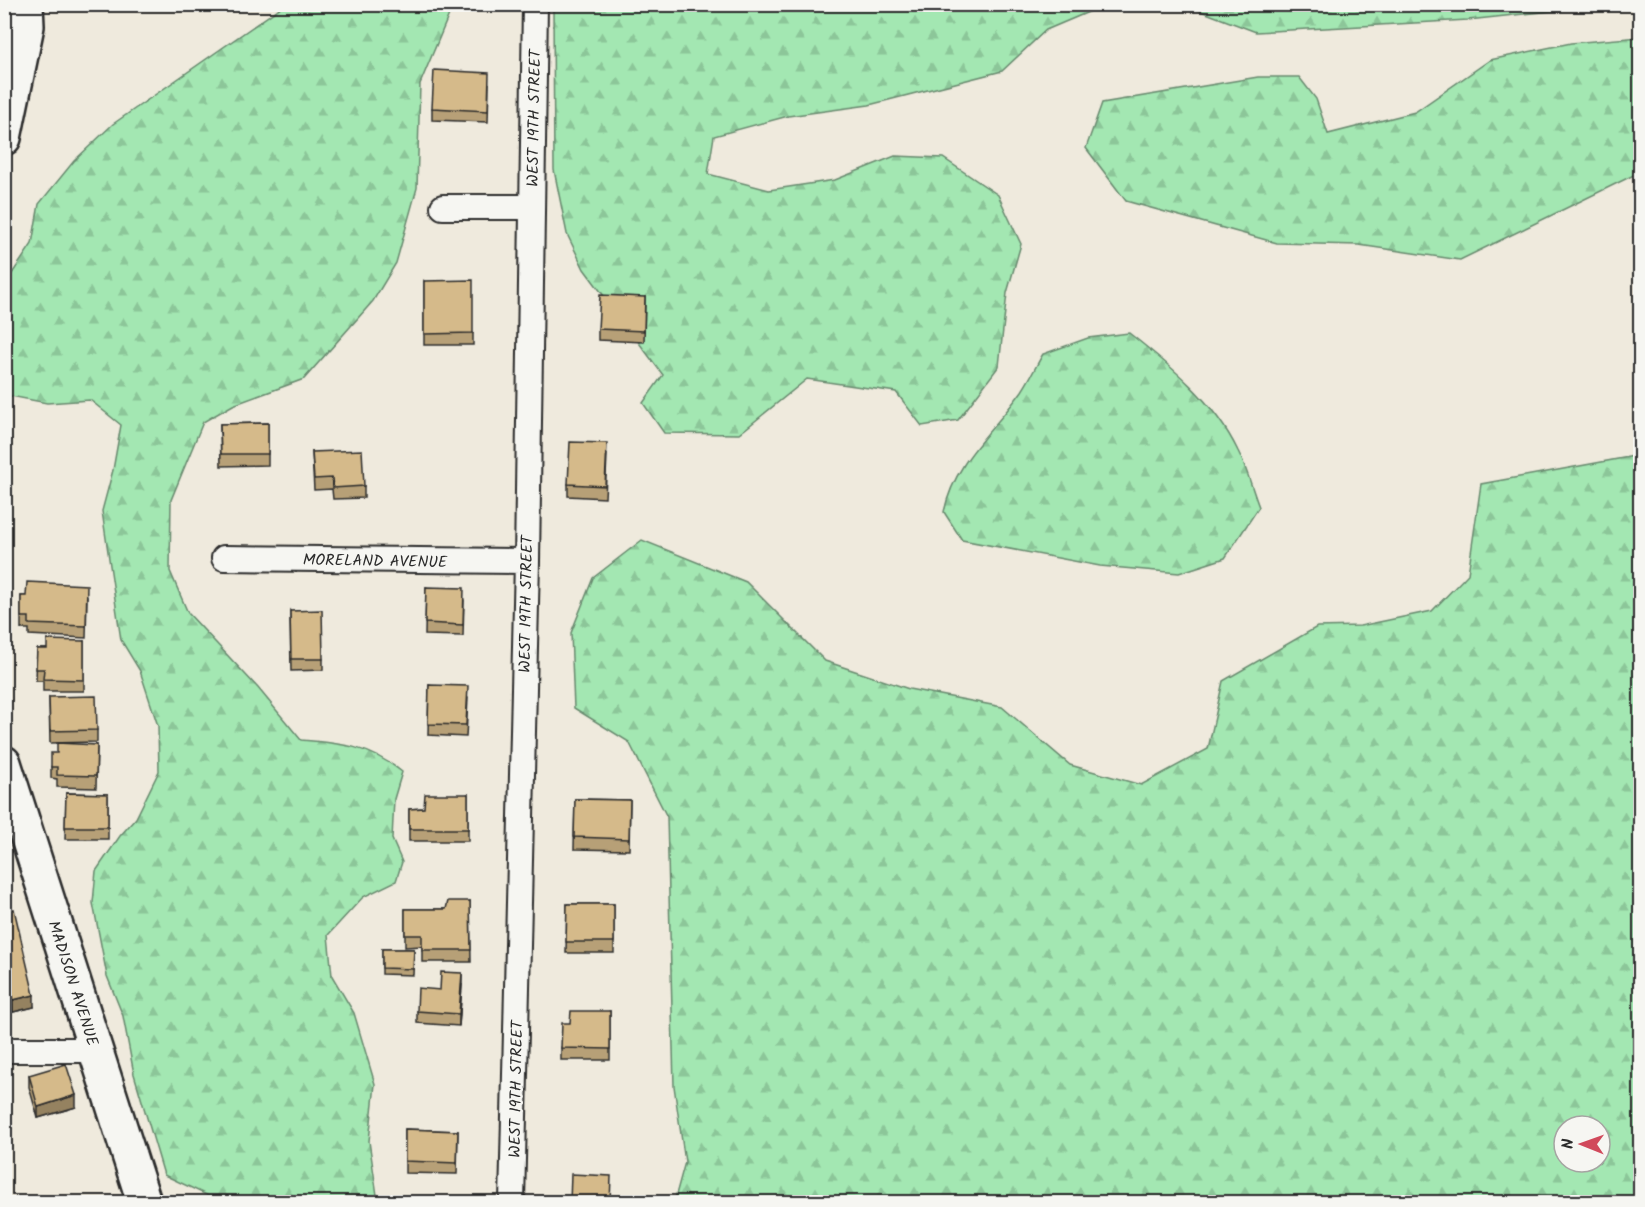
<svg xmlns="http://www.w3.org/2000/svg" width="1645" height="1207" font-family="Kalam,sans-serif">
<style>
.forest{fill:url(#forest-firs);stroke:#67896e;stroke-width:1.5;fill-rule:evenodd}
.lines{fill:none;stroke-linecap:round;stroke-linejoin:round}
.street-casing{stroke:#2b2b2b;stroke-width:28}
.secondary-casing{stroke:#2b2b2b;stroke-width:38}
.street{stroke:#f6f6f2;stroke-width:24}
.secondary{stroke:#f6f6f2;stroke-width:33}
.wall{fill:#b7a077;stroke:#2b2b2b;stroke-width:1.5}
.shaded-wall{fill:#958261;stroke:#2b2b2b;stroke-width:1.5}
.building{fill:#d5ba8a;stroke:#2b2b2b;stroke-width:1.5}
.labels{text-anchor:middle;stroke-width:4.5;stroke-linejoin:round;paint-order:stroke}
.street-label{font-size:16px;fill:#2b2b2b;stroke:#f6f6f2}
</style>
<defs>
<pattern id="forest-firs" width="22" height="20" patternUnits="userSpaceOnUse" patternTransform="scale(1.5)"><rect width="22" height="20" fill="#a3e7b2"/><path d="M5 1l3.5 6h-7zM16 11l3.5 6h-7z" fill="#8cc699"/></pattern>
</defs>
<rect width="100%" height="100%" fill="#efeadd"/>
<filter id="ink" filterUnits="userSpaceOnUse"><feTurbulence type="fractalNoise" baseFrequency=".0167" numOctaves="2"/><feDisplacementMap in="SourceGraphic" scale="12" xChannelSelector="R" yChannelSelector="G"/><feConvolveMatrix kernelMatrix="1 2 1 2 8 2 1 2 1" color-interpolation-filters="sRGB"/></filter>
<g filter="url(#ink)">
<path class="forest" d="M284,5H453L420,84L417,188L396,263L373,301L304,379L233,405L203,422L171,500L170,571L188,613L258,688L301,740C341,743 370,746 402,772L394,799L392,839L402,862L396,881L363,897L328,935L332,976L354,1013L375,1084L369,1141L378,1202H240L215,1199L164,1175L134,1074L123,1016L107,976L93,903L96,871L120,836L136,818L159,771L158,726L140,671L121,640L102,511L113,470L121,425L90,400L47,403L5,395V284L32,244L39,204L74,161L113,124Z
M553,5H1105L1046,30L1002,71L869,105L788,116L714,136L708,174L769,190L835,180L895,156L943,158L998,195L1021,244L1007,293L999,366L958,420L922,426L896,392L807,379L739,434L664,433L643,403L663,375L584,269L567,234L554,170Z
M1185,5H1609L1468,20L1256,32Z
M1640,37V172L1460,260L1359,245L1277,243L1126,201L1086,148L1102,103L1258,77H1299L1316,99L1328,134L1415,112L1490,60L1571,43Z
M1129,333C1171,366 1214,401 1238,451C1247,468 1252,489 1259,507L1225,558L1179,573L1100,566L962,540L944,512C955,460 993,432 1022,391C1030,379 1036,366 1043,354L1088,338Z
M1640,455V1202H674L685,1162L674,1086L667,817L629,742L574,708L571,633L593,578L642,540L746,582L825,661L909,689L1002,707L1070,765L1141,785L1208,749L1223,681L1317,627L1360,626L1432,611L1468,574L1481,484ZM1564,1126H1600V1162H1564Z"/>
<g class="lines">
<g class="street-casing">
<path id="street" d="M443,207H532
M224,558L527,561
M4,1050H96
M512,1202L527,561L535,4"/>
</g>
<g class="secondary-casing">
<path id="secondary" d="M4,138L27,26L26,4
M4,763L144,1202"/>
</g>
<use href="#street" class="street"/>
<use href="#secondary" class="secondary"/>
</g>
<path class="wall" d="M489,84L488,122L432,120V108Z
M424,281L473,333V345H424Z
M645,297L644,342L598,340V329Z
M268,423V465L221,466L220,424Z
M312,452L364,486V498L333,499L332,489L314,490Z
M607,455L605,498L568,496V484Z
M426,587L464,600L463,636L425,635Z
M21,596H87L86,638L29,635V629H21Z
M290,611L323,659V670L291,671Z
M84,641V691H43V681H36L37,649H47Z
M429,685L468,698L466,737L428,735Z
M49,697L97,730V742L50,743Z
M97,745L96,788L57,787V779L51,778V767L57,753Z
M66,793L108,794V839H65Z
M468,794V841H409V809L424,808Z
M575,799L630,800L629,850L574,849Z
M470,901L471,962H422V946L405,947V909H446Z
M567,904H614V953H566Z
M4,911L34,1007L13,1012L11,1002Z
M382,949H414L413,975L382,974Z
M462,985L459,1026L417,1023V1011L440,990Z
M610,1011V1060H561V1048L570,1023Z
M29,1075L76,1107L38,1118L29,1087Z
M405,1129L458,1131L457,1174L405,1173Z"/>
<path class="shaded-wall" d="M462,973V985L459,1026V1014Z
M11,990V1002L4,1004V992Z
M34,995V1007L13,1012V1000Z
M76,1095V1107L38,1118V1107Z"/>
<path class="building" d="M434,70L489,73L488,111L432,108Z
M473,280V333L424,334V281Z
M600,295L645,297L644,331L598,329Z
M268,423V454H221L220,424Z
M570,442L607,443L605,486L568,484Z
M362,450L364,486L333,488L332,478L314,479L312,452Z
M27,582L87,585L86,626L29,624V617H21V596H26Z
M426,587L464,588L463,625L425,623Z
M322,610L323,659H291L290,611Z
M47,640L84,641V680L43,679L44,669H36L37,649H47Z
M429,685L468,686L466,725L428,724Z
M96,696L97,730L50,731L49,697Z
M57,743L97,745L96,776L57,775V767H51V753H57Z
M66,793L108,794V827H65Z
M425,794H468V829H409V809L424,808Z
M575,799L630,800L629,839L574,837Z
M448,901H470L471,950H422V935H405V909H446Z
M567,904H614V942H566Z
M14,909L34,995L13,1000L11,990L4,992V911Z
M382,949H414L413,969L382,968Z
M441,972L462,973L459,1014L417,1011L418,988L440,990Z
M571,1011H610V1049L561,1048L562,1023H570Z
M66,1064L76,1095L38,1107L29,1075Z
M405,1129L458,1131L457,1163L405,1161Z
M571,1174L611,1176L610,1203H570Z"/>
</g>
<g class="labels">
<g class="street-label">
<text transform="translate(533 118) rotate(-89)" y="6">WEST 19TH STREET</text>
<text transform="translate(375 560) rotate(1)" y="6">MORELAND AVENUE</text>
<text transform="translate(525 604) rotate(-89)" y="6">WEST 19TH STREET</text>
<text transform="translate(74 983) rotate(72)" y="6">MADISON AVENUE</text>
<text transform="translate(515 1089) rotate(-89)" y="6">WEST 19TH STREET</text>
</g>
</g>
<rect width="1645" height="1207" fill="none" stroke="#f6f6f2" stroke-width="24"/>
<rect x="12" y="12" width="1621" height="1183" fill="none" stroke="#2b2b2b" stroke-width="2" filter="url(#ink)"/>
<g transform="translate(1582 1144) rotate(271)"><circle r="28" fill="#f6f6f2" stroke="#a5a5a2" stroke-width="1.5"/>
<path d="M0-4.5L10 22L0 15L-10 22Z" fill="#d1495b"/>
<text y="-9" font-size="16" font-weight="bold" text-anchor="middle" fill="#2b2b2b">N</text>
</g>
</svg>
